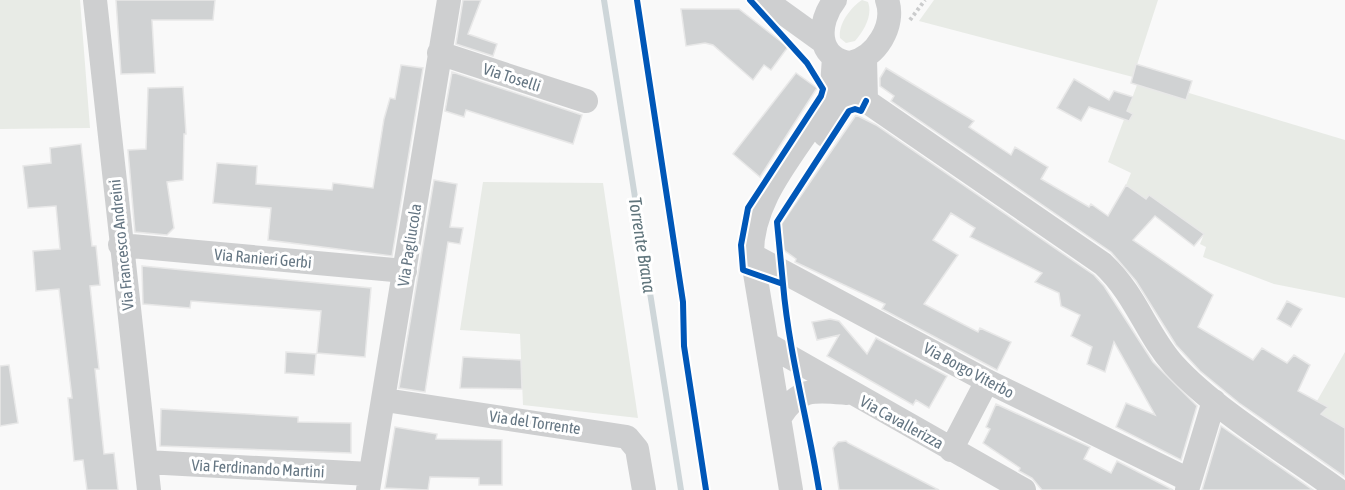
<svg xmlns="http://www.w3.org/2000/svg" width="1345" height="490" font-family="'Asap Condensed',sans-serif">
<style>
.green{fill:#e8ebe6}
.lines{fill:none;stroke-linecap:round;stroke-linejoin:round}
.stream{stroke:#ced6d9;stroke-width:6}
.building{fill:#d0d2d3;stroke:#e8e8e8;stroke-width:1.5}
.path{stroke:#cbcccd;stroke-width:4;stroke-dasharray:3 3;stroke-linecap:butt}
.minor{stroke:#cecfd0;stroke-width:24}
.cycleway-casing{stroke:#fff;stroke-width:10}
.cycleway{stroke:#0057b8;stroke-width:6}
.labels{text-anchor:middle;stroke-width:6;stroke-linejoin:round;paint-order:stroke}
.street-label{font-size:16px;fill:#657683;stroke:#fff}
.water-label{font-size:18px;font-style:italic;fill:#60757c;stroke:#fff}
</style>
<rect width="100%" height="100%" fill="#f9f9f9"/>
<path class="green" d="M0,0H80L90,128L0,129Z
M862,0L868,2C873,15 864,31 855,41L846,43L840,38C838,24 851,7 862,0Z
M934,0H1158L1133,77L919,21Z
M1137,85L1186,100L1189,93L1345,140V298L1274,284L1203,257L1206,247L1200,244L1204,234L1160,203L1157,206L1126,185L1131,173L1108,162Z
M483,182L603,183L638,418L523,405L520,334L460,330Z
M1345,352V443L1335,437L1342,426L1321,414L1327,407L1317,401Z"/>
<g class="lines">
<path class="stream" d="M604,0L681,490"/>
</g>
<path class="building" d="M116,0H215L213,20H152L155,73L121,74Z
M463,0H481L468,34L497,44L493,56L456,44Z
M681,9H739L788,47L771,70L764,65L753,80L713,45L705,43L686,46Z
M1136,64L1192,81L1186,100L1131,83Z
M401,65L423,68L392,256L268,240L271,208L213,203L217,163L257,166L256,184L332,190L333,183L373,188L384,119L390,98L395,99Z
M886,68L974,121L969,127L1011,155L1015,147L1048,167L1041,179L1089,207L1091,204L1108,216L1126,185L1146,199L1149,195L1204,234L1194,246L1155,216L1133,240L1213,295L1198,327L1253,360L1262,348L1287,363L1294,355L1310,365L1298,391L1328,407L1321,414L1345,428V477L1239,403L1200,371L1176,345L1136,281L1111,252L891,101L894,96L880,86V78Z
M452,72L582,115L573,144L466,110L464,117L445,111Z
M796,73L817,88L760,177L733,154Z
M1074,79L1109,100L1114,91L1133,97L1127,111L1133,114L1129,121L1089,107L1081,121L1057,108Z
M183,87L186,134H184L183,180L167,182L174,228L167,235L135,232L128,150L146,149L148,88Z
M856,115L876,125L1094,275L1104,286L1153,362L1197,406L1181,460L1116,427L1126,403L1155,415L1114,342L1105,372L1087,364L1092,347L1071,336L1080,315L1061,306L1059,293L1035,282L1042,273L970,237L975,228L951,213L933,240L958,255L924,304L978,332L980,328L1011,342L997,370L882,309L885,304L795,262L796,259L781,248L780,226Z
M81,144L92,246H96L100,285L90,286L99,369H95L104,454L114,453L118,490H87L83,460L74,461L68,398H72L59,289L36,291L33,251L60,249L56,206L28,208L23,166L51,163L50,148Z
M434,180L457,184L450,227L463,228L460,244L448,242L425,392L399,388Z
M142,266L371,288L365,357L317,353L321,311L191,301L190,308L143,304Z
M1287,301L1302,309L1291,327L1277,319Z
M830,319L839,321L867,354L876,338L947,376L929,408L916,400L913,405L827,356L839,335L817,340L812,322Z
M286,352L316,354L314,375L285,373Z
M463,357L521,360L522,389L460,388Z
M9,365L18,423L0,426V366Z
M996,404L1090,447L1084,459L1111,473L1117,461L1173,490H1042L1032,478L1019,471L1020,468L983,443L990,429L986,427Z
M161,409L298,417V422L351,423V453L160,446Z
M1221,426L1313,490H1202Z
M395,427L437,434L436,439L502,440V485H479V478L430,477L428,490L385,488Z
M846,441L848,443L939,490H839L833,448L838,442Z"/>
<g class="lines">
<path class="path" d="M910,20L925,0"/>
<path class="minor" d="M95,0L149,490
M765,0L822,41
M835,0C817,22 816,59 850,63C876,58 896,25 887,0
M439,53L586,101
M865,58L866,101L1103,264C1137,296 1146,334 1174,365C1215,410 1287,453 1338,490
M825,135L847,100L856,66
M120,245L405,271
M752,255L987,381L1189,480
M767,344L1024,490
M385,400L627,437L637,449L644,490
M780,417C799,387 815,390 847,393
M951,450L987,381
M146,462L370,474
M368,490L449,0
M791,490L752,255C751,196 799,150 827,101L832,87L834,57
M1187,490L1214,401"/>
<g class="cycleway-casing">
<path id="cycleway" d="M637,0L683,302L684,346L706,490
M750,0L807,63L823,89L821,96L748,208L741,245L743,270L783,284C789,354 808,421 819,490
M783,284L777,222L849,111L855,109L861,111L866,101"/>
</g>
<use href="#cycleway" class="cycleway"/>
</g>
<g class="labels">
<g class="street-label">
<text transform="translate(512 77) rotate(18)" y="6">Via Toselli</text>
<text transform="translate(121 245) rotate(-96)" y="6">Via Francesco Andreini</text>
<text transform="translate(409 245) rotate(-81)" y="6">Via Pagliucola</text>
<text transform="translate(263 258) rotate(5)" y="6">Via Ranieri Gerbi</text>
<text transform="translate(969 370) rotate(28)" y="6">Via Borgo Viterbo</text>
<text transform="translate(535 422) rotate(8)" y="6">Via del Torrente</text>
<text transform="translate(902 422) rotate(29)" y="6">Via Cavallerizza</text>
<text transform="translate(258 468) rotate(3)" y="6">Via Ferdinando Martini</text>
</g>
<g class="water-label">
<text transform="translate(642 245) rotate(81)" y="6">Torrente Brana</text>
</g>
</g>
</svg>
